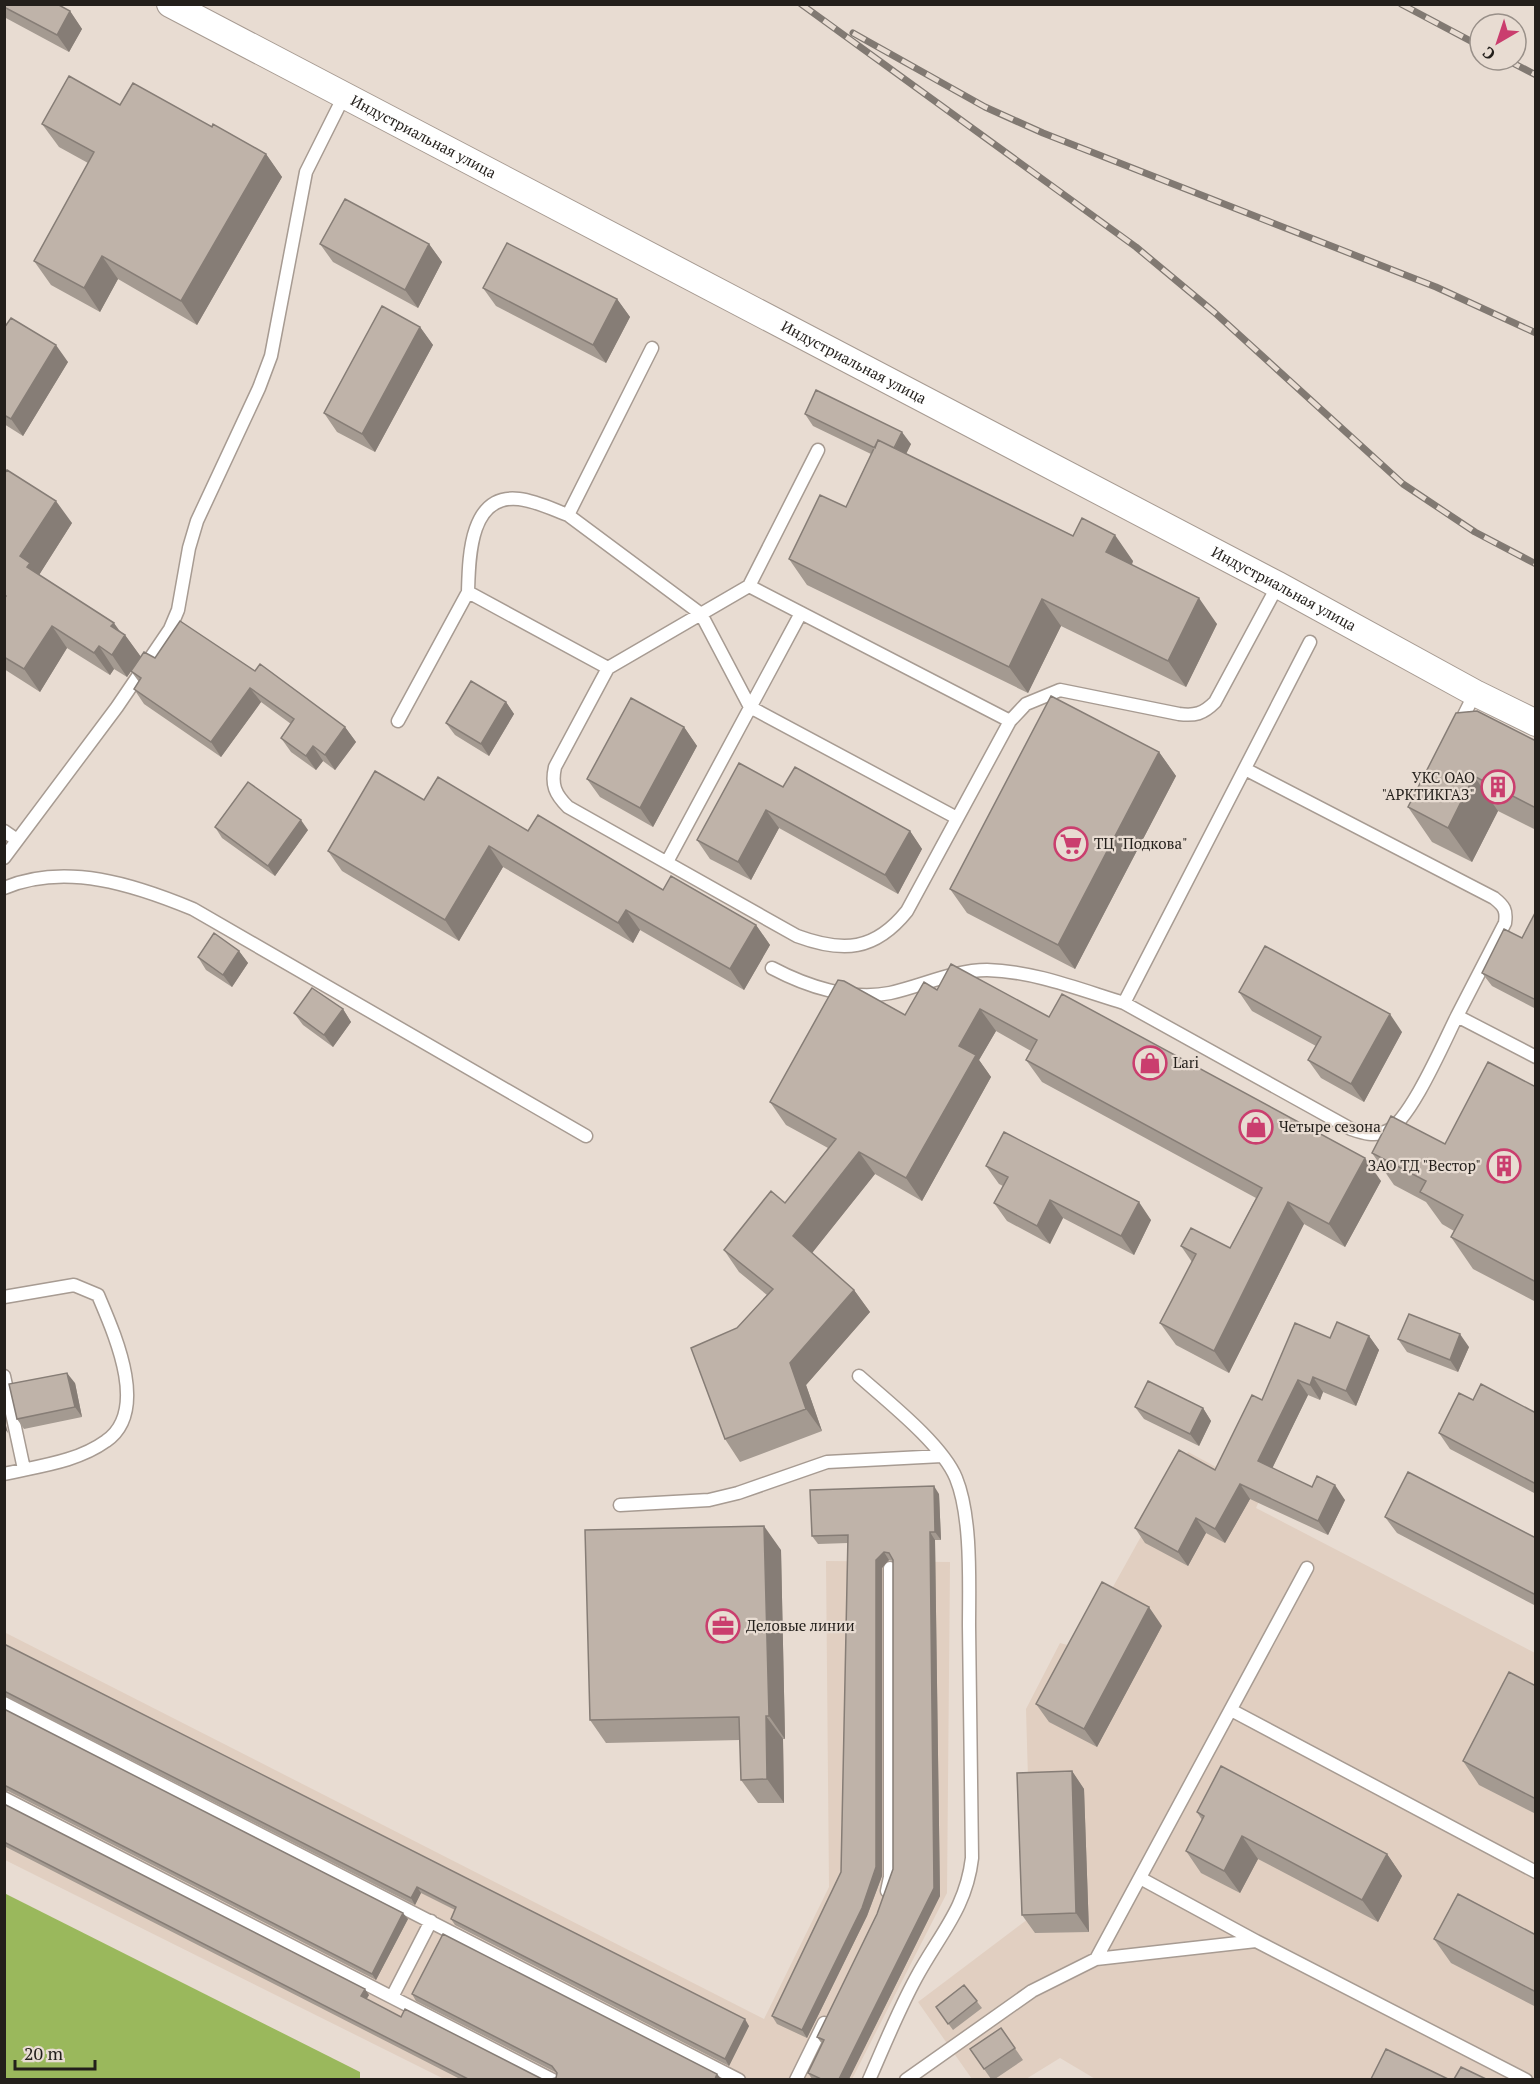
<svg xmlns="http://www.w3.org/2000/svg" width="1540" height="2084" font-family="'PT Serif',serif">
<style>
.built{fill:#e1cfc1}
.forest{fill:#9ab85c}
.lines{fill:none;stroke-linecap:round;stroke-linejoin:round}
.lane-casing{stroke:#a79b92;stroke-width:15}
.street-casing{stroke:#a79b92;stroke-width:28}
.lane{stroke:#fff;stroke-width:12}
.street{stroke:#fff;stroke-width:26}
.rail-casing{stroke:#817972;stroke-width:7}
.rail{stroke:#e8dcd2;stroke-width:4.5;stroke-dasharray:14;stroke-linecap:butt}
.wall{fill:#a49a91}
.shaded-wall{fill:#867d76}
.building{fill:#bfb3a9;stroke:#867d76;stroke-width:1.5}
.labels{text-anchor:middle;stroke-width:4.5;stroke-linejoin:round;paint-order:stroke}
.street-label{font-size:15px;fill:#231f1b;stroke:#e8dcd2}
.poi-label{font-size:15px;fill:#231f1b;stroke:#e8dcd2;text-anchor:start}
</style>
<rect width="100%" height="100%" fill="#e8dcd2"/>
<path class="built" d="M1188,1452L1263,1492L1256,1508L1535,1653V2079L1097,2080L1060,2058L1026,2079H972L918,2002L1032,1916L1026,1709L1060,1643L1079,1648Z
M826,1561L950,1562L947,1893L852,2079H444L5,1860L4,1632L764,2019L829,1887Z"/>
<path class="forest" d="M4,1893L360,2072V2079H5Z"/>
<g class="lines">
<g class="lane-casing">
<path id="lane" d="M652,348L568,515L701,614L750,707L957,818
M818,450L749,586L608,668L555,767C551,785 555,794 568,807L797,936C843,953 875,951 907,911L1010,721
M749,586L1010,721L1026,704L1060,690L1179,714C1195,716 1203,714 1215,702L1278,585
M468,592C469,559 469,493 519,499C536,501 552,509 568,515
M1310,642L1124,1003L1351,1129C1363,1133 1375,1137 1387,1131C1410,1121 1444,1042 1457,1016L1536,1057
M398,721L468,592L608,668
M1459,725L1475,693
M1245,769L1494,898C1504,906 1507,910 1505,923L1457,1016
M4,831L17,840
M4,858L117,707L170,629L178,610L189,548L197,521L259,388L271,356L306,172L344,96
M667,862L801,613
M4,888C66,862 135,885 193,909L586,1136
M772,968C806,986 850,1001 890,993C922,986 954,970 987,970C1034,971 1081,990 1124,1003
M4,1297L74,1285L98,1295C114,1333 150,1411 106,1441C77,1462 38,1466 4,1474
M4,1376L24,1469
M859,1376C887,1401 942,1444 956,1478C972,1517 969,1584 969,1626C970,1704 971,1781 972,1858C966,1909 939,1935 916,1978C898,2011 884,2046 869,2080
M620,1505L709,1500L738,1493L827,1462L942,1456
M4,1703L739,2080
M1231,1710L1536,1872
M4,1798L553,2080
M1140,1878L1256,1941
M887,1891L890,1877V1568
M1096,1959L1256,1941L1526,2080
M392,1997L431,1921
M796,2080L824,2023
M906,2080L1032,1991L1096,1959L1307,1568"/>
</g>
<g class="street-casing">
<g id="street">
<path id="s1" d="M170,4L1278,585L1475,693L1536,723"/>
</g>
</g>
<use href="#lane" class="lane"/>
<use href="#street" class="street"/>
<g class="rail-casing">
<path id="rail" d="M801,4L1136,247L1214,312L1403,484L1475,532L1536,564
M1401,4L1480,46
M853,33L985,107L1043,133L1436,287L1536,333
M1507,60L1536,75"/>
</g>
<use href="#rail" class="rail"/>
</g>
<path class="wall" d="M4,4L70,11L82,29L69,52L4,17Z
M120,105L212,127L266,154L282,177L197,325L118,279L100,312L51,285L34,261L88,163L59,147L42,124Z
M320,244H429L442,262L418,308L333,262Z
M483,288L617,299L630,317L606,363L496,306Z
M420,327L433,345L375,452L337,432L324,413Z
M4,328L68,362L23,436L4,424Z
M805,414L911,444L906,454L1073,536L1133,561L1132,565L1217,624L1186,687L1061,626L1028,693L807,585L789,559L846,507L871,454L813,426Z
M4,474L72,523L39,575L125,635L141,657L255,671L345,727L356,742L335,770L323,761L316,770L291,752L281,738L291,724L261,702L221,757L144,704L134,689L139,682L131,671L127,677L114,669L110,675L67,648L40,692L4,669Z
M506,702L514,714L489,756L455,735L446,723Z
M684,727L697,746L653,827L600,797L587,779Z
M1536,741V830L1498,811L1472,862L1432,842L1408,807Z
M1159,752L1176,776L1075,969L967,913L950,889Z
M783,787L910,831L922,849L898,894L779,828L751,880L710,859L697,840Z
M424,800L528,831L663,890L756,925L770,945L744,990L640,930L633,943L503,867L459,941L342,871L328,851Z
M215,827L308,830L275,876L222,838Z
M1535,913L1536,1009L1492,986L1482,973L1522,938Z
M239,951L248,963L232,987L206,970L198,957Z
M937,990L1049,1017L1381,1181L1345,1247L1304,1224L1229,1373L1176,1345L1160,1323L1192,1262L1181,1246L1230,1248L1256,1198L1042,1082L1026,1060L1031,1051L996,1031L979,1060L991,1077L922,1201L875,1174L812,1253L854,1290L870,1312L806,1385L822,1431L740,1462L725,1439L737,1328L767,1295L739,1272L724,1250L785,1203L828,1148L786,1125L770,1102L905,1015Z
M1239,992L1402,1032L1364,1102L1321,1078L1308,1060L1316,1046L1252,1011Z
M343,1009L351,1022L333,1047L303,1025L294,1013Z
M1536,1087V1302L1473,1269L1451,1237L1454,1231L1442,1224L1426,1202L1394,1185L1372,1153L1445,1144Z
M986,1166L1151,1220L1134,1255L1063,1218L1050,1244L1007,1221L994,1203L1003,1186L999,1184Z
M1369,1336L1379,1350L1356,1406L1323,1392L1320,1400L1308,1395L1272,1468L1312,1487L1345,1500L1328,1535L1250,1499L1225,1543L1206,1533L1188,1566L1145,1543L1135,1528L1215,1470L1262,1400L1330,1338Z
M1398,1339L1469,1347L1458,1372L1407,1352Z
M75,1383L82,1417L24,1429L17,1419Z
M1135,1407L1203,1408L1211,1421L1199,1446L1144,1419Z
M1536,1413V1494L1450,1449L1439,1433Z
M939,1494L941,1540H935L940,1896L849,2079H812L808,2073L822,2044L817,2037L877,1914L893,1869V1561L889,1560L882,1568V1876L867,1916L807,2038L777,2024L772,2016L841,1872L848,1543L818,1544L812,1536Z
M1385,1517L1536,1538V1606L1397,1533Z
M781,1550L785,1739H783L784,1803H758L741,1780L740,1740L606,1743L590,1720Z
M1162,1626L1097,1747L1049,1722L1036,1704Z
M4,1644L749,2026L729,2066L455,1925L451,1919L455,1910L421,1893L415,1905L4,1695Z
M1536,1686V1814L1479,1785L1463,1761Z
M4,1709L408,1919L376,1980L8,1791H4Z
M1072,1771L1084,1789L1089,1932L1035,1933L1022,1915Z
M4,1804L369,1995L366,1999L401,2017L542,2079H460L4,1846Z
M1197,1812L1387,1854L1402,1876L1378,1922L1258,1859L1240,1893L1201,1873L1186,1851L1202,1820Z
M1536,1935V2007L1451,1963L1434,1939Z
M964,1985L982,2008L953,2030L936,2007Z
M412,1994L717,2074L721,2079H551L556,2078L557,2073L416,2001Z
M1001,2028L1023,2060L995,2079H991L970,2049Z"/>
<path class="shaded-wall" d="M70,11L82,29L69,52L57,35Z
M266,154L282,177L197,325L181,301Z
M429,244L442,262L418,308L405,290Z
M102,256L118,279L100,312L84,288Z
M617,299L630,317L606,363L593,345Z
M420,327L433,345L375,452L362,434Z
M56,345L68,362L23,436L11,419Z
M902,432L911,444L899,468L891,456Z
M56,501L72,523L39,575L27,567L20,556Z
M1115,535L1133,561L1125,579L1106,552Z
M1199,598L1217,624L1186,687L1168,661Z
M1042,599L1061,626L1028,693L1009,667Z
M114,623L124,637L125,635L141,657L127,677L112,655L111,626Z
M52,626L67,648L40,692L24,669Z
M99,646L114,669L110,675L94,653Z
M250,688L261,702L221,757L211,742Z
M506,702L514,714L489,756L481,744Z
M345,727L356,742L335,770L325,755Z
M684,727L697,746L653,827L640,808Z
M313,746L323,761L316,770L306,756Z
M1159,752L1176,776L1075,969L1058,945Z
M1474,776L1498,811L1472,862L1448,828Z
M766,810L779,828L751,880L738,862Z
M301,820L308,830L275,876L268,866Z
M910,831L922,849L898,894L885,875Z
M489,846L503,867L459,941L445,920Z
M626,910L640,930L633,943L618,923Z
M756,925L770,945L744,990L730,969Z
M239,951L248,963L232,987L223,975Z
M343,1009L351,1022L333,1047L324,1035Z
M980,1009L996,1031L979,1060L991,1077L922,1201L906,1178L959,1046Z
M1390,1014L1402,1032L1364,1102L1351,1084Z
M859,1152L875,1174L808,1258L793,1236Z
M1365,1158L1381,1181L1345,1247L1329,1224Z
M1050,1200L1063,1218L1050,1244L1037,1226Z
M1139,1202L1151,1220L1134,1255L1121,1236Z
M1288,1202L1304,1224L1229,1373L1214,1351Z
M854,1290L870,1312L806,1385L822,1431L806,1409L790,1363Z
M1460,1334L1469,1347L1458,1372L1450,1360Z
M1369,1336L1379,1350L1356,1406L1346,1391Z
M67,1373L75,1383L82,1417L75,1407Z
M1313,1377L1323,1392L1320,1400L1310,1385Z
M1298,1380L1308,1395L1269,1475L1258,1461Z
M1203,1408L1211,1421L1199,1446L1190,1434Z
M4,1418L8,1433L4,1428Z
M1240,1484L1250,1499L1225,1543L1215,1529Z
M1335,1485L1345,1500L1328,1535L1318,1521Z
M934,1486L939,1494L941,1540L935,1532Z
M1196,1518L1206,1533L1188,1566L1178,1552Z
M764,1526L781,1550L785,1739L769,1716Z
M930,1532L935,1540L940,1896L849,2079H839L934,1888Z
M884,1552L889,1560L882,1568V1876L867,1916L807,2038L802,2030L862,1908L876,1560Z
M1149,1607L1162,1626L1097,1747L1084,1729Z
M766,1716L783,1739L784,1803L767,1779Z
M1072,1771L1084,1789L1089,1932L1076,1913Z
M1242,1836L1258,1859L1240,1893L1224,1871Z
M1387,1854L1402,1876L1378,1922L1362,1900Z
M417,1887L421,1893L415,1905L411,1898Z
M403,1913L408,1919L376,1980L372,1974Z
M365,1989L369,1995L365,2002L361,1996Z
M745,2019L749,2026L729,2066L725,2059Z
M717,2074L721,2079H715Z"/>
<path class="building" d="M4,4H57L70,11L57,35L4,7Z
M69,76L120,105L133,83L212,127L213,124L266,154L181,301L102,256L84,288L34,261L94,152L42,124Z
M345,199L429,244L405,290L320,244Z
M507,243L617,299L593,345L483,288Z
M382,306L420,327L362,434L324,413Z
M11,318L56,345L11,419L4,415V328Z
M816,390L902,432L894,448L878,440L875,448L805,414Z
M878,440L1073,536L1082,518L1115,535L1106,552L1199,598L1168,661L1042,599L1009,667L789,559L820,495L846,507Z
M7,470L56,501L20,556L30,563L27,567L114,623L111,626L125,635L112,655L99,646L94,653L52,626L24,669L4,657V599L6,596L4,595V474Z
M180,621L255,671L260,664L345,727L325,755L313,746L306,756L281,738L294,719L250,688L211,742L134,689L141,678L131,671L144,652L155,658Z
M471,681L506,702L481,744L446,723Z
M1051,696L1159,752L1058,945L950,889Z
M631,698L684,727L640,808L587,779Z
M1477,711L1536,741V808L1474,776L1448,828L1408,807L1456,713Z
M739,763L783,787L795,767L910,831L885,875L766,810L738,862L697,840Z
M375,771L424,800L438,777L528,831L538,815L663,890L671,876L756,925L730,969L626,910L618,923L489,846L445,920L328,851Z
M248,782L301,820L268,866L215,827Z
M1535,913H1536V1000L1482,973L1504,929L1522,938Z
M214,933L239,951L223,975L198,957Z
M1265,946L1390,1014L1351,1084L1308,1060L1321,1037L1239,992Z
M951,964L1049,1017L1062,994L1365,1158L1329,1224L1288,1202L1214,1351L1160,1323L1196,1254L1181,1246L1191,1228L1230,1248L1262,1188L1026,1060L1037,1040L980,1009L959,1046L976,1055L906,1178L859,1152L793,1236L854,1290L790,1363L806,1409L725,1439L691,1348L737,1328L773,1289L724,1250L771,1191L785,1203L836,1139L770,1102L838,980L844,981L905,1015L924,982L937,990Z
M312,988L343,1009L324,1035L294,1013Z
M1488,1062L1536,1087V1282L1451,1237L1463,1215L1420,1192L1426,1181L1372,1153L1391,1116L1445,1144Z
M1004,1132L1139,1202L1121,1236L1050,1200L1037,1226L994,1203L1008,1177L986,1166Z
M1409,1314L1460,1334L1450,1360L1398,1339Z
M1337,1322L1369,1336L1346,1391L1313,1377L1310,1385L1298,1380L1258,1461L1312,1487L1317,1476L1335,1485L1318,1521L1240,1484L1215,1529L1196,1518L1178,1552L1135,1528L1179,1450L1215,1470L1252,1395L1262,1400L1295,1323L1330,1338Z
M67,1373L75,1407L17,1419L9,1384Z
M1148,1381L1203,1408L1190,1434L1135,1407Z
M1481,1384L1536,1413V1484L1439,1433L1459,1393L1473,1400Z
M1408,1472L1536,1538V1595L1385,1517Z
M934,1486L935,1532H930L934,1888L839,2079H821L808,2073L824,2040L817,2037L877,1914L893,1869V1560L889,1553L884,1552L876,1560V1867L862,1908L802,2030L772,2016L841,1872L848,1535L812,1536L810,1490Z
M764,1526L769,1716H766L767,1779L741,1780L739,1717L590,1720L585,1530Z
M1102,1582L1149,1607L1084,1729L1036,1704Z
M4,1644L745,2019L725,2059L451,1919L456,1907L417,1887L411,1898L4,1691Z
M1509,1672L1536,1686V1799L1463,1761Z
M4,1709L403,1913L372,1974L4,1785Z
M1221,1766L1387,1854L1362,1900L1242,1836L1224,1871L1186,1851L1204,1816L1197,1812Z
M1072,1771L1076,1913L1022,1915L1017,1773Z
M4,1804L365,1989L361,1996L401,2017L405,2009L542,2079H468L4,1842Z
M1458,1894L1536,1935V1992L1434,1939Z
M443,1934L717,2074L715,2079H551L556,2078L557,2073L552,2066L412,1994Z
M964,1985L977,2001L948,2024L936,2007Z
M1001,2028L1015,2048L984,2069L970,2049Z
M1386,2049L1448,2079H1371Z
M1461,2067L1486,2079H1454Z"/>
<defs>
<g id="building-ring" transform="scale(1.725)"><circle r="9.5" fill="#e8dcd2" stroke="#ca3e6e" stroke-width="1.5"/><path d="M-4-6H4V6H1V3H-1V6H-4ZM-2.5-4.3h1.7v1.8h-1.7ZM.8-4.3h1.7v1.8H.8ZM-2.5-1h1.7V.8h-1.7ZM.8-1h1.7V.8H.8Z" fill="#ca3e6e"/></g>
<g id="supermarket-ring" transform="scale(1.725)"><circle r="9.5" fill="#e8dcd2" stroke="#ca3e6e" stroke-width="1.5"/><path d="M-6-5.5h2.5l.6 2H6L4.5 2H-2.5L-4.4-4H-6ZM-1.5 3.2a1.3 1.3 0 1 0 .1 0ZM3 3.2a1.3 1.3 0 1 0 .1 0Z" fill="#ca3e6e"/></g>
<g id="shop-ring" transform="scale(1.725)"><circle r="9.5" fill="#e8dcd2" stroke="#ca3e6e" stroke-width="1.5"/><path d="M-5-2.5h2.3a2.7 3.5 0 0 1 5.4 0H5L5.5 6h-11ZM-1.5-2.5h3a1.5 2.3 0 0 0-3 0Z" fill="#ca3e6e"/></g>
<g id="office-ring" transform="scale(1.725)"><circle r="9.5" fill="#e8dcd2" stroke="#ca3e6e" stroke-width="1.5"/><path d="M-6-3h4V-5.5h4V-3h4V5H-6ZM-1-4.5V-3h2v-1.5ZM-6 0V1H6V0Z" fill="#ca3e6e"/></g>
</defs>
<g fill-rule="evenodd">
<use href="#building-ring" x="1498" y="787"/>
<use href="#supermarket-ring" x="1071" y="844"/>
<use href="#shop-ring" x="1150" y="1063"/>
<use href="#shop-ring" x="1256" y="1127"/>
<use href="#building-ring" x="1504" y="1166"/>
<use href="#office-ring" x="723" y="1626"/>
</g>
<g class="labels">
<g class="street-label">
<text dy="5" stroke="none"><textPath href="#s1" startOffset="286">Индустриальная улица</textPath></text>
<text dy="5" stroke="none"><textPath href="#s1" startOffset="772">Индустриальная улица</textPath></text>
<text dy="5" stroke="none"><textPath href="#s1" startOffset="1258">Индустриальная улица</textPath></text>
</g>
<g class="poi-label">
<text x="1475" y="783" text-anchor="end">УКС ОАО<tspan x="1475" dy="17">"АРКТИКГАЗ"</tspan></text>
<text x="1094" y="849">ТЦ "Подкова"</text>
<text x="1173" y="1068">Lari</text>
<text x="1279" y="1132">Четыре сезона</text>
<text x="1481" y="1171" text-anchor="end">ЗАО ТД "Вестор"</text>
<text x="746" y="1631">Деловые линии</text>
</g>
</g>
<rect width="1540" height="2084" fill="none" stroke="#231f1b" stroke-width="12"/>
<g transform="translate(1498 42) rotate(219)"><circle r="28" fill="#e8dcd2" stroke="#999089" stroke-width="1.5"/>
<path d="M0-4.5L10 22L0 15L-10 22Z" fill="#ca3e6e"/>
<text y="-9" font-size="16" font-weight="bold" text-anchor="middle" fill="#231f1b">С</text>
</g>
<path d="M15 2060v9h80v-9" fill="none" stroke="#231f1b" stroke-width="3"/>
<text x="24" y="2060" font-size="18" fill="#231f1b" stroke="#e8dcd2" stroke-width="4.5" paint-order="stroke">20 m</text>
</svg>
